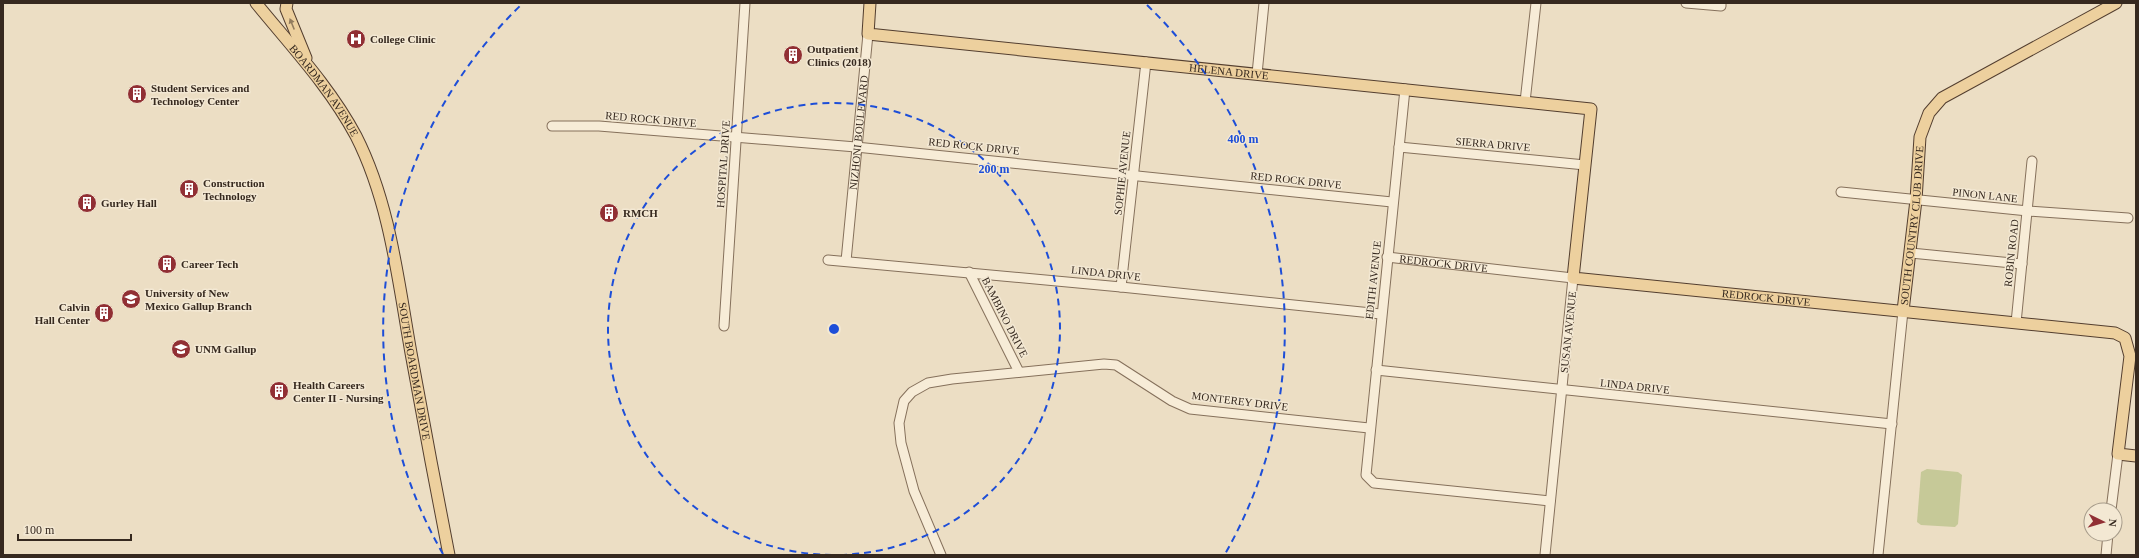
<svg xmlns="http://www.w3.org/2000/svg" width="2139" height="558" font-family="Georgia,serif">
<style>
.grass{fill:#c6c998}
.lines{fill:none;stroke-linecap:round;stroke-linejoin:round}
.minor-casing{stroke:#85705b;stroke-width:11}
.major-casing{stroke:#533e2f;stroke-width:13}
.minor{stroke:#f7ecd7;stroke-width:9}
.major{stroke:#edd09e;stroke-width:11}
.oneway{fill:#927c5e}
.ring{fill:none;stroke:#1d4ed8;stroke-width:2;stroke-dasharray:7 5}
.labels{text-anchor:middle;stroke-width:3;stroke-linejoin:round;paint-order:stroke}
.poi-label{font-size:11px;font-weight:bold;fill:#36291f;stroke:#f3e8d3;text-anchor:start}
.street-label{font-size:11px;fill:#36291f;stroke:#f3e8d3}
.centre{fill:#1d4ed8;stroke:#f3e8d3;stroke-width:2}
.ring-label{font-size:12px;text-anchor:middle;font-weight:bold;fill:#1d4ed8;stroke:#f3e8d3;stroke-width:3;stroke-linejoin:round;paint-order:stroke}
</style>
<rect width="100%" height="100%" fill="#ecdec4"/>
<path class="grass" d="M1927,469L1958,472L1962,475L1958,524L1955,527L1921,525L1917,522L1921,472Z"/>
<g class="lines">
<g class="minor-casing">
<g id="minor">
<path d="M1686,3L1721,6V3"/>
<path d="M1257,74L1264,3"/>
<path d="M1405,89L1366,475L1374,483L1550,501"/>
<path d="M1525,102L1536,3"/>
<path d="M552,126H599L856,147L1392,202"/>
<path d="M1399,147L1585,165"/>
<path d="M1841,192L2028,211L2128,218"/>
<path d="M1911,253L2022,264"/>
<path id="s1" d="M1387,257L1573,278L1545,555"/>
<path d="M828,260L1121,287L1381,314"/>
<path id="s2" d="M846,261L868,34"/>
<path d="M969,272L1019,372"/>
<path d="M1121,287L1146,62"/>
<path d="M2016,323L2032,161"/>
<path d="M724,326L745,3"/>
<path d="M1376,370L1892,424"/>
<path d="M2111,510L2118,454"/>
<path d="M941,555L914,491L901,443L899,423L904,401L912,392L928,383L952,379L1104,364L1116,365L1172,401L1190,409L1369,428"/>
<path d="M1878,555L1903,311"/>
<path d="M2106,555L2108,534"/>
</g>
</g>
<g class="major-casing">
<g id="major">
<path id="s3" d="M256,3C291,46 330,87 356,136C390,203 398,280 411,353C423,420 436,488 449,555"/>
<path d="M287,3L286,9L306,58"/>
<path id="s4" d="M870,3L868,34L1591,109L1573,278L2115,333L2125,338L2130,356L2118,454L2136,456"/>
<path id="s5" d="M1903,311L1916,200L1920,137L1929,113L1942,98L2116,3"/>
</g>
</g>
<use href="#minor" class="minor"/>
<use href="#major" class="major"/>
</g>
<defs><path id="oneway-solid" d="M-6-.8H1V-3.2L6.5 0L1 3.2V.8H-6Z"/></defs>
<use class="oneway" href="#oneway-solid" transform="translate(292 24) rotate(-112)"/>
<g class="ring">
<path d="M832 555A226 226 0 1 1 836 555"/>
<path d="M443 554A451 451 0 0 1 521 5M1147 5A451 451 0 0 1 1225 554"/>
</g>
<defs>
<g id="hospital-disc" transform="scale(1)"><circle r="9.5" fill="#912f34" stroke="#f3e8d3"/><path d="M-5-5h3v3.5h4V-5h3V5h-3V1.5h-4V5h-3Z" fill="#fff"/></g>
<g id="building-disc" transform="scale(1)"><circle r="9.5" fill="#912f34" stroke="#f3e8d3"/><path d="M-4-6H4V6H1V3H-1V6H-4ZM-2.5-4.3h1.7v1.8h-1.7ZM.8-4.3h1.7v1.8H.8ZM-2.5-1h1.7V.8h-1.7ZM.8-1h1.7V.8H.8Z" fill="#fff"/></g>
<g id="school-disc" transform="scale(1)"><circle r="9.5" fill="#912f34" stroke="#f3e8d3"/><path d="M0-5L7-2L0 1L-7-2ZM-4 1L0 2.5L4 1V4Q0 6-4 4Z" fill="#fff"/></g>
<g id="university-disc" transform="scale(1)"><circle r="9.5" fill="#912f34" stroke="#f3e8d3"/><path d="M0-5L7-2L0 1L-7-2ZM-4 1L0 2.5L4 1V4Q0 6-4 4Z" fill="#fff"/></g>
</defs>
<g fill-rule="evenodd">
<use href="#hospital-disc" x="356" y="39"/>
<use href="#building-disc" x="793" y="55"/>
<use href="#building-disc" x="137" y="94"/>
<use href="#building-disc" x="189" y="189"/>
<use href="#building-disc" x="87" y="203"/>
<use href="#building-disc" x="609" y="213"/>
<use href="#building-disc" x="167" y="264"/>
<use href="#school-disc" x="131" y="299"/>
<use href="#building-disc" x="104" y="313"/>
<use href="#university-disc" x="181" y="349"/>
<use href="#building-disc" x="279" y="391"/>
</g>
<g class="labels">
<g class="poi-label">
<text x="370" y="43">College Clinic</text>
<text x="807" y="53">Outpatient<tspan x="807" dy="13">Clinics (2018)</tspan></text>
<text x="151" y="92">Student Services and<tspan x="151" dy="13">Technology Center</tspan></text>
<text x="203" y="187">Construction<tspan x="203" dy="13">Technology</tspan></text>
<text x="101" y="207">Gurley Hall</text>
<text x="623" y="217">RMCH</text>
<text x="181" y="268">Career Tech</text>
<text x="145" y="297">University of New<tspan x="145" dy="13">Mexico Gallup Branch</tspan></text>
<text x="90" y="311" text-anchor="end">Calvin<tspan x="90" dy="13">Hall Center</tspan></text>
<text x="195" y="353">UNM Gallup</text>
<text x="293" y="389">Health Careers<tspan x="293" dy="13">Center II - Nursing</tspan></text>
</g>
<g class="street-label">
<text dy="4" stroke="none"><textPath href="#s4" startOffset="394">HELENA DRIVE</textPath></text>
<text dy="4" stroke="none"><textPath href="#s3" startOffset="111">BOARDMAN AVENUE</textPath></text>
<text transform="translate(651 119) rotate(5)" y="4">RED ROCK DRIVE</text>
<text dy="4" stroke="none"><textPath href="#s2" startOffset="129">NIZHONI BOULEVARD</textPath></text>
<text transform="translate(1493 144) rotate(5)" y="4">SIERRA DRIVE</text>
<text transform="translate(974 146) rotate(6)" y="4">RED ROCK DRIVE</text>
<text transform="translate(723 164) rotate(-86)" y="4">HOSPITAL DRIVE</text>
<text transform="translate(1122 173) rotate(-84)" y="4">SOPHIE AVENUE</text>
<text transform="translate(1296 180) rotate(6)" y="4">RED ROCK DRIVE</text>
<text transform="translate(1985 195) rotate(6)" y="4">PINON LANE</text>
<text dy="4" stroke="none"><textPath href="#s5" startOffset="86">SOUTH COUNTRY CLUB DRIVE</textPath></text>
<text transform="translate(2011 253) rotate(-84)" y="4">ROBIN ROAD</text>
<text dy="4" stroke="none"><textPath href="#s1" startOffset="57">REDROCK DRIVE</textPath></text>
<text transform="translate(1106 273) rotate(6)" y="4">LINDA DRIVE</text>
<text transform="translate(1373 280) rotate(-84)" y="4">EDITH AVENUE</text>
<text dy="4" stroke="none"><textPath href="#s4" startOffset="1122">REDROCK DRIVE</textPath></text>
<text transform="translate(1005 317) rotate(63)" y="4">BAMBINO DRIVE</text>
<text transform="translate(1568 332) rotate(-84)" y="4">SUSAN AVENUE</text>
<text dy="4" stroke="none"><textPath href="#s3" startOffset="410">SOUTH BOARDMAN DRIVE</textPath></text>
<text transform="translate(1635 386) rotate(6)" y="4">LINDA DRIVE</text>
<text transform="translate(1240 401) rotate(7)" y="4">MONTEREY DRIVE</text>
</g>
</g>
<circle cx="834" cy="329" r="6" class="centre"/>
<g class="ring-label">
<text x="1243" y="143">400 m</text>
<text x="994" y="173">200 m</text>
</g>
<rect width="2139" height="558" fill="none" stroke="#36291f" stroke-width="8"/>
<g transform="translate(2103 522) rotate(95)"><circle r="19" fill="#f3e8d3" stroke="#a79c8b"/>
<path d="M0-3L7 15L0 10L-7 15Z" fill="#912f34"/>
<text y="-6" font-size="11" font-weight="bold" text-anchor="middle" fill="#36291f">N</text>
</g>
<path d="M18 534v6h113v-6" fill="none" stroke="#36291f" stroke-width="2"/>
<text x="24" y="534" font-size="12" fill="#36291f" stroke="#f3e8d3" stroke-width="3" paint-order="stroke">100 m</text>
</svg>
